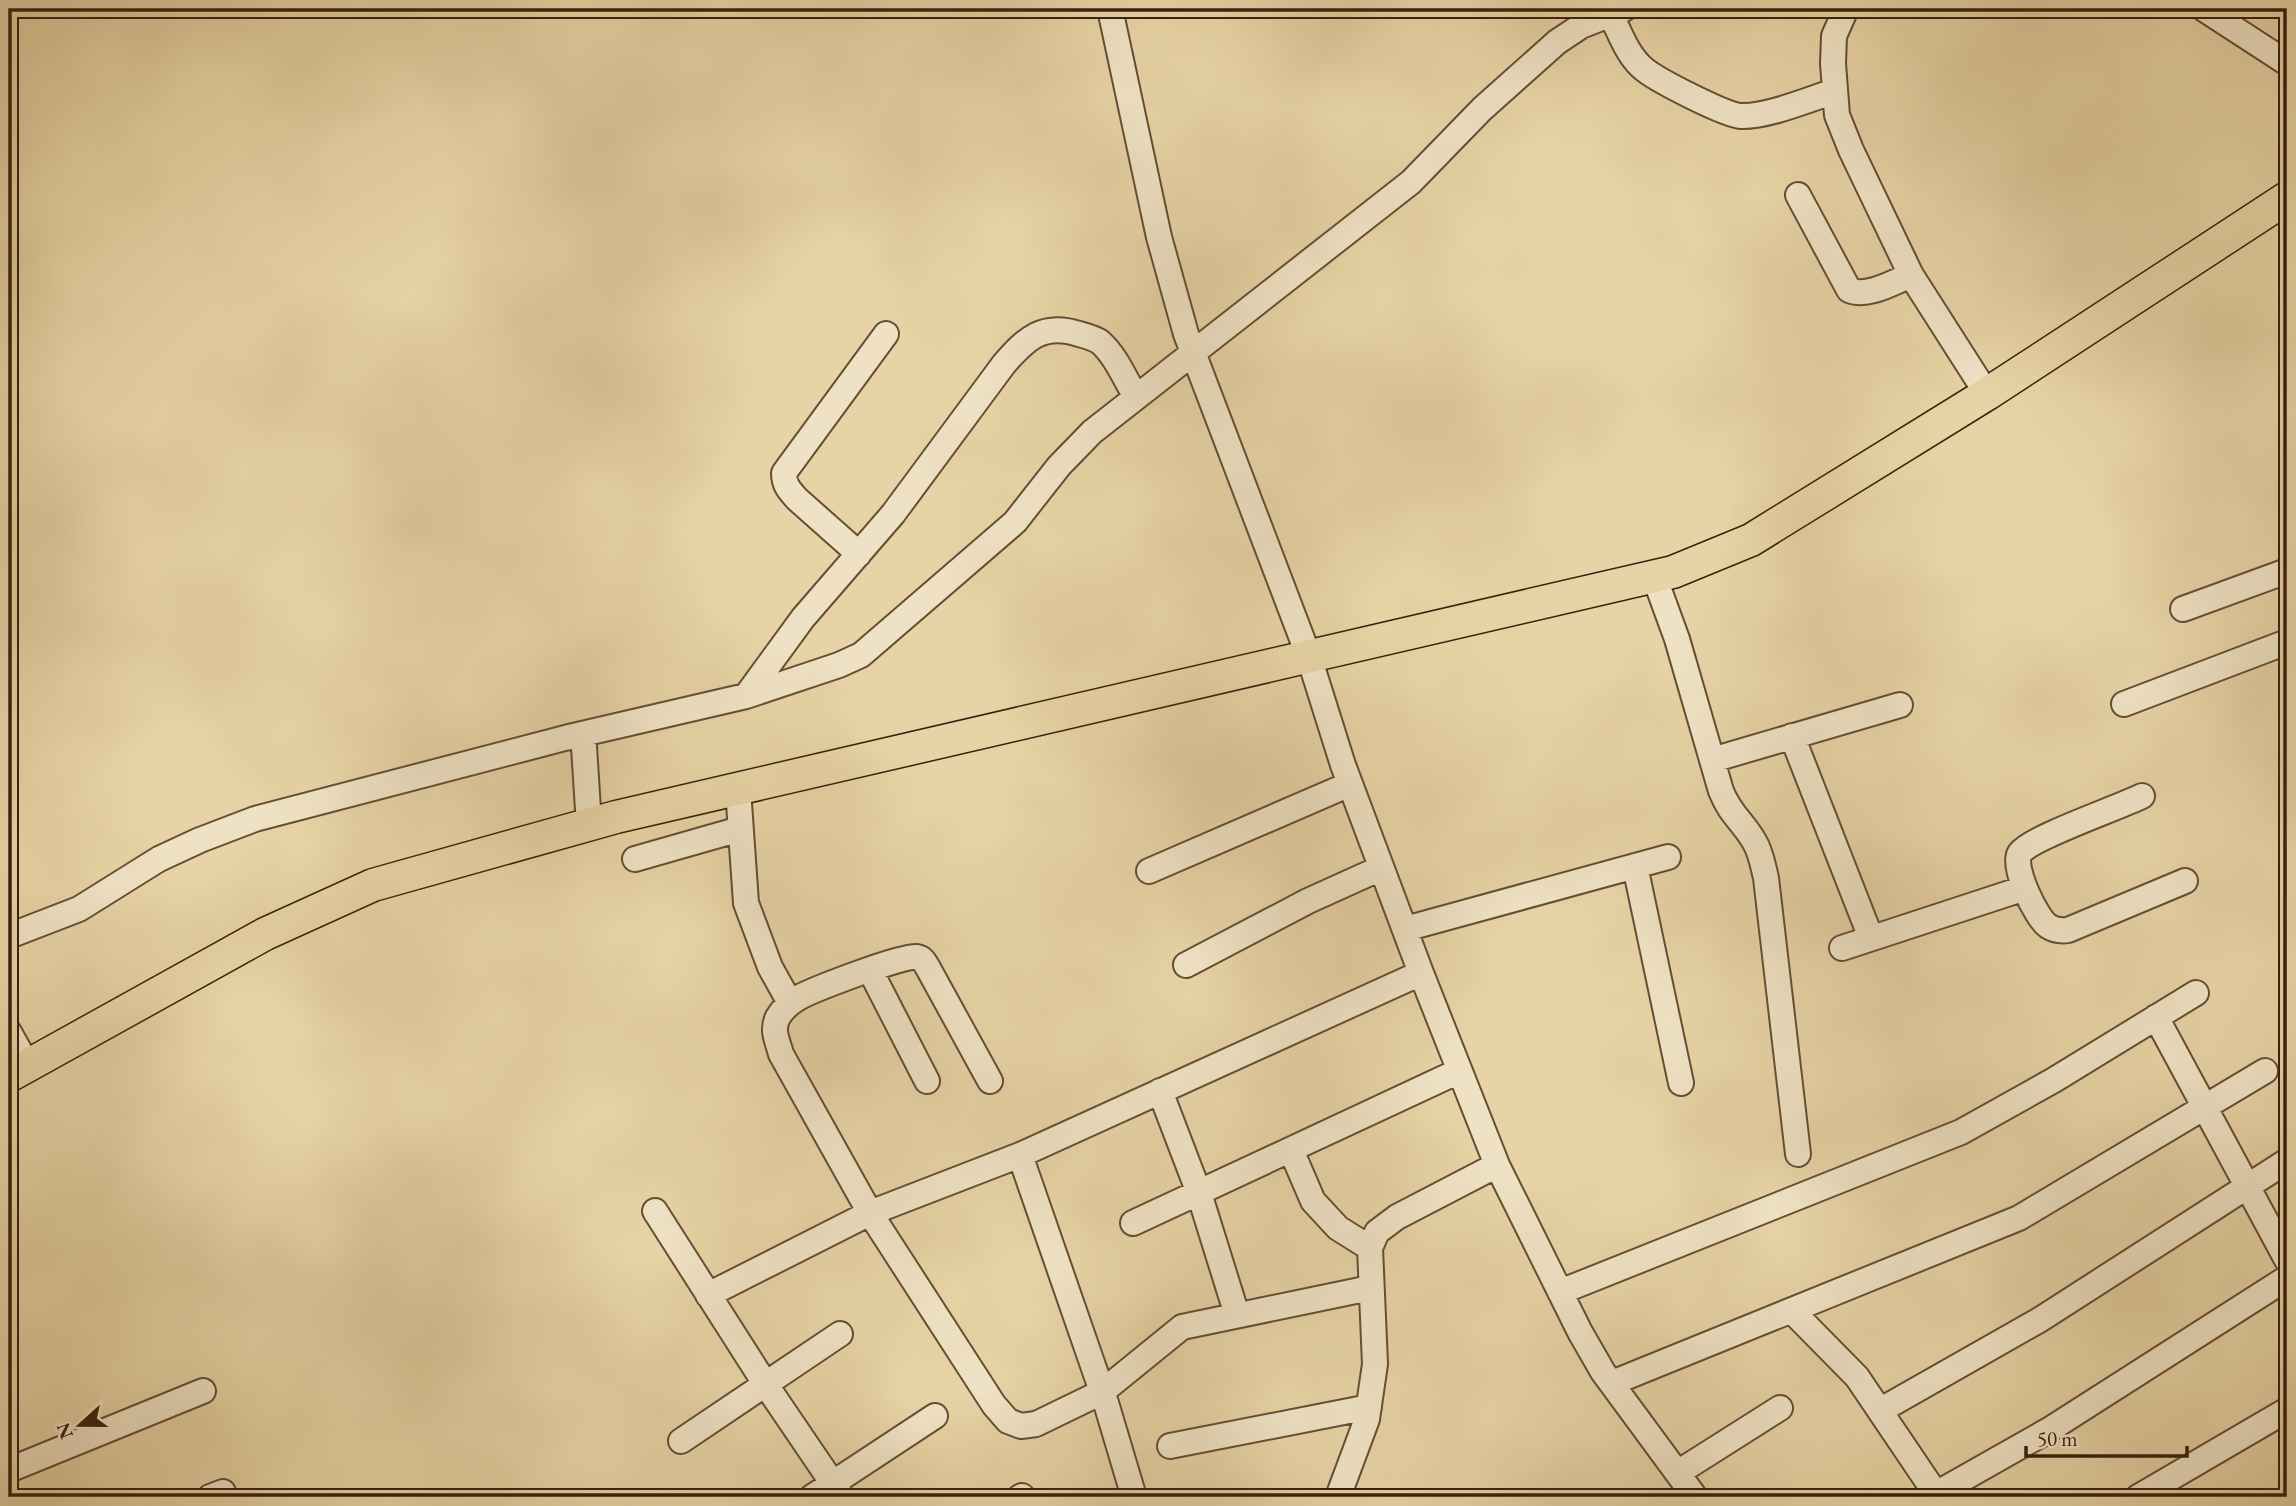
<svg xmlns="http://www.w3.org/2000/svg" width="2296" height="1506" font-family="'EB Garamond',serif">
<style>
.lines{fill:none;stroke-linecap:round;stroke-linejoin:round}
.minor-casing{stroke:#644e34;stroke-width:28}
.major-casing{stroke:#38210e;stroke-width:35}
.minor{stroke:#efe2c4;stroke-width:24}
.major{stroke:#e7d3a5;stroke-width:32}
</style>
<rect width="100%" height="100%" fill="#e7d3a5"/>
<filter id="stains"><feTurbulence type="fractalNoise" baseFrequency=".00286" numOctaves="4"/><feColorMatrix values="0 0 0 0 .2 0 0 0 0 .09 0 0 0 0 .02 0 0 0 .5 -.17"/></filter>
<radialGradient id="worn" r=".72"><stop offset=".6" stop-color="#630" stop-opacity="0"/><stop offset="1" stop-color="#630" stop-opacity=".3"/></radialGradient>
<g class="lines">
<g class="minor-casing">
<path id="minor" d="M1110,9L1159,237L1186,334L1309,657L1343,765L1421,973L1497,1165L1397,1217L1377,1232L1370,1248L1375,1364L1367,1419L1338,1497
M1846,9L1834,36L1833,64L1837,115L1851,150L1911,275L1987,394
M2204,9L2287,63
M1611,15C1620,33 1628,57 1645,70C1659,81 1725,115 1741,116C1767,117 1810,99 1835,91
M1798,195L1849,290C1867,298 1894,282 1911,275
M859,554L797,499C789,490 784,485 784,473L886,334
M1654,576L1677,639L1721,791C1730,814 1743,822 1754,841C1761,852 1763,866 1766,878L1798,1154
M2183,609L2287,571
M746,696L803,618L893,514L1004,364C1026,339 1043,322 1079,334C1086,336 1094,338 1100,342C1116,356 1125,379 1136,397
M2124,704L2287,642
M1792,736L1871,938
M584,747L589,825
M1712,760L1900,705
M738,789L746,903L770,967L790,1003
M2142,796C2118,808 2032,837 2020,853C2011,865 2036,918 2048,926C2054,930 2061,931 2068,930L2185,881
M635,859L740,829
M1635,866L1681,1083
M1149,871L1350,784
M1405,929L1668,857
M9,936L79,909L159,859L200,840L255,819L565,738L746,696L839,665L861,655L1015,522L1059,466L1092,432L1411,182L1482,109L1557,42L1581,26L1624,9
M1842,948L2025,888
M1186,965L1308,901L1381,868
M870,970L927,1081
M2156,1017L2287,1260
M9,1032L28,1066
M990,1081L928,968C925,963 923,958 917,957C905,954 812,990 798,998C789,1003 783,1009 778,1017C771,1030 778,1042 781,1054L870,1213L994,1405L1008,1421L1021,1426L1036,1424L1102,1392L1182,1327L1370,1288
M1160,1091L1199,1193L1237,1315
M1291,1150L1313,1201L1338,1228L1370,1248
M1020,1155L1106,1403L1134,1497
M1497,1165L1580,1332L1603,1372L1695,1497
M655,1211L766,1385L842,1497
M1133,1223L1459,1071
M1560,1292L1961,1132L2054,1080L2196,993
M708,1295L870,1213L1020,1155L1421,973
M1792,1311L1857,1377L1938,1497
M1612,1383L2019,1218L2265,1071
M1881,1410L2041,1319L2287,1161
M681,1441L840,1334
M1170,1446L1369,1407
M9,1470L203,1391
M1679,1472L1780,1408
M1936,1494L2049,1430L2287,1278
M210,1497L223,1492
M812,1497L935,1416
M1020,1497L1022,1496
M2138,1497L2287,1410"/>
</g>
<g class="major-casing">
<path id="major" d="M9,1076L265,934L373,885L616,817L1673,572L1751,540L1987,394L2287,198"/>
</g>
<use href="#minor" class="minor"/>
<use href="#major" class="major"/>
</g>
<rect width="2296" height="1506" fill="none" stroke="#e7d3a5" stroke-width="35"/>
<rect x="10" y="10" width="2275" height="1485" fill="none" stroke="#38210e" stroke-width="3.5"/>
<rect x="18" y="18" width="2261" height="1471" fill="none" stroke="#38210e" stroke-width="2"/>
<g transform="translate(80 1425) rotate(249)" stroke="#efe2c4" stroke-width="5" paint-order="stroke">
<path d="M0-5L12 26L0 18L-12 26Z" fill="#38210e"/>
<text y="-10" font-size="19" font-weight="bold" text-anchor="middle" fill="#38210e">N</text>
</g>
<path d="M2026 1446v10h161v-10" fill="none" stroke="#38210e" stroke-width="3.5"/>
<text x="2037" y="1446" font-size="21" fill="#38210e" stroke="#efe2c4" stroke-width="5" paint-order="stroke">50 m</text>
<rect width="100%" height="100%" filter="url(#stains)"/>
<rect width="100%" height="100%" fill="url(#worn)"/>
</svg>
